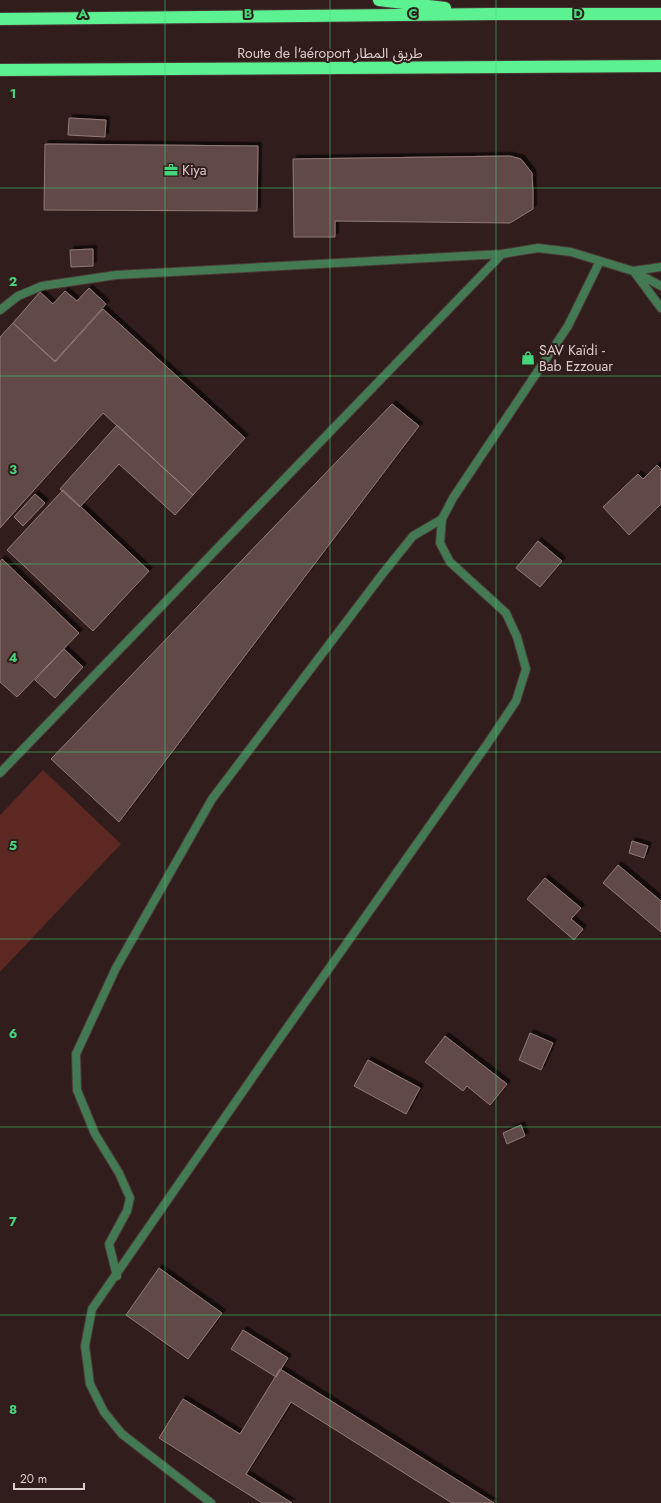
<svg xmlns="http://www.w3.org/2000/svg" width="661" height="1503" font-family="Jost,'Noto Sans Arabic',sans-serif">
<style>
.green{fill:#5d2722}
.building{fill:#604946;stroke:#937a76;filter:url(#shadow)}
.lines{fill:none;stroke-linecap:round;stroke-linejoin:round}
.service-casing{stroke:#4c3937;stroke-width:10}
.minor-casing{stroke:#4c3937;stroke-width:10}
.motorway-casing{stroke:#4c3937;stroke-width:14}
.service{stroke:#437953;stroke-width:8}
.minor{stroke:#437953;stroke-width:8}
.motorway{stroke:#5df291;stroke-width:12}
.grid{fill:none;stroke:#43d77b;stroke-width:1;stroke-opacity:0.55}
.labels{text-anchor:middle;stroke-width:4;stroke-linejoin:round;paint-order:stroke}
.street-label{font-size:14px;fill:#dccecc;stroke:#311d1b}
.poi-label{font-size:14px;fill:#dccecc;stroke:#311d1b;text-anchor:start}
.grid-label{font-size:13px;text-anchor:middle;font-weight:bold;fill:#43d77b;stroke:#311d1b;stroke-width:4;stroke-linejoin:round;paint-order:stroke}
</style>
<defs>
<filter id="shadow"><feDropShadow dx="3.5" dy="-3.5" stdDeviation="0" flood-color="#0009"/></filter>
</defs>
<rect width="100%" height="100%" fill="#311d1b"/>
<path class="green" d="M43,770L121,844L0,972V815Z"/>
<path class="building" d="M69,118L106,120L105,137L68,135Z
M45,144L258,146L257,211L44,210Z
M510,156L521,159L532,173L533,192V209L510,223L335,221V237H294L293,159Z
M93,249V266L71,267L70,250Z
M89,288L106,304L55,361L13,323L40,292L53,304L65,291L77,301Z
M103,309L245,438L193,495L103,413L0,528V337L13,323L55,362Z
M392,404L419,426L119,822L51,759Z
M117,425L193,495L175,515L119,464L80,507L60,489Z
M657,465L661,469V504L629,535L603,507L638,474L643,479Z
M63,490L149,571L93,631L7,550Z
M35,494L45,503L23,526L14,517Z
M538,541L562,561L540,587L516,568Z
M2,559L79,633L17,697L0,682V562Z
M64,649L83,667L55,698L35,680Z
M632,841L648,846L644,858L629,853Z
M618,865L661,901V932L603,883Z
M545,878L581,908L571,919L583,929L574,940L527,899Z
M530,1033L553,1043L541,1070L519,1060Z
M445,1036L507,1084L490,1105L467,1086L463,1091L425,1062Z
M368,1060L420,1088L406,1114L354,1086Z
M521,1125L525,1136L507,1144L503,1133Z
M159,1268L222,1313L188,1359L126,1315Z
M243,1330L288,1358L276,1377L231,1349Z
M280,1369L494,1503H452L291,1402L246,1474L292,1503H262L159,1438L183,1399L240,1434Z"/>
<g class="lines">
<g class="service-casing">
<path id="service" d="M117,1276L109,1244L127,1211L130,1198L119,1173L95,1134L77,1090L76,1054L116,968L212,799L384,572L413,536L442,519"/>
</g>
<g class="minor-casing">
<path id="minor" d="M633,271L661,267
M635,273L661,308
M0,310L18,296L42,286L116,275L502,254L538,248L571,252L633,271L661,286
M0,773L502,254
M211,1503L122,1434L104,1412L90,1384L85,1346L92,1309L275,1045L488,743L516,701L526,669L517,637L506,613L450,562L440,543L442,519L453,498L568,326L600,261"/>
</g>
<g class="motorway-casing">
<path id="motorway" d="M379,0L445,8
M0,19L494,14H661
M0,70L661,66"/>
</g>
<use href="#service" class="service"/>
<use href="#minor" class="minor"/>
<use href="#motorway" class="motorway"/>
</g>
<path class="grid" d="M165,0V1503M330,0V1503M496,0V1503M0,188H661M0,376H661M0,564H661M0,752H661M0,939H661M0,1127H661M0,1315H661"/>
<defs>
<g id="office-bare" transform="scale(1.08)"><path d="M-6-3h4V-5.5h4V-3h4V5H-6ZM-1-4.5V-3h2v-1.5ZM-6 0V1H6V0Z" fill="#43d77b" stroke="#311d1b" stroke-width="2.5" paint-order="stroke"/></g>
<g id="shop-bare" transform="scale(1.08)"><path d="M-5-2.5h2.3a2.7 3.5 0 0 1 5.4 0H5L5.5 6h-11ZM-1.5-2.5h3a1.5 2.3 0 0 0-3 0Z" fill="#43d77b" stroke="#311d1b" stroke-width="2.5" paint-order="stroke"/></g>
</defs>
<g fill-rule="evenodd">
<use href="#office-bare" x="171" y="170"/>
<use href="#shop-bare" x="528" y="358"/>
</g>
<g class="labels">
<g class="street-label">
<text x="330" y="58">Route de l'aéroport طريق المطار</text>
</g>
<g class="poi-label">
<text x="182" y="175">Kiya</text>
<text x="539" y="355">SAV Kaïdi -<tspan x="539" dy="16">Bab Ezzouar</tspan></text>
</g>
</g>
<g class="grid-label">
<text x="83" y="18">A</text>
<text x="248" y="18">B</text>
<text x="413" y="18">C</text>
<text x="578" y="18">D</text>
<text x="13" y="98">1</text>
<text x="13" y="286">2</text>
<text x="13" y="474">3</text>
<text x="13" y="662">4</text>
<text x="13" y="850">5</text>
<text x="13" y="1038">6</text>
<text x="13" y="1226">7</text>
<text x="13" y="1414">8</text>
</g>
<path d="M14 1483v6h70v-6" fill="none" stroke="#dccecc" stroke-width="2"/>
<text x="20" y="1483" font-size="12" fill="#dccecc" stroke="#311d1b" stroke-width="3" paint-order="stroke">20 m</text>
</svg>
